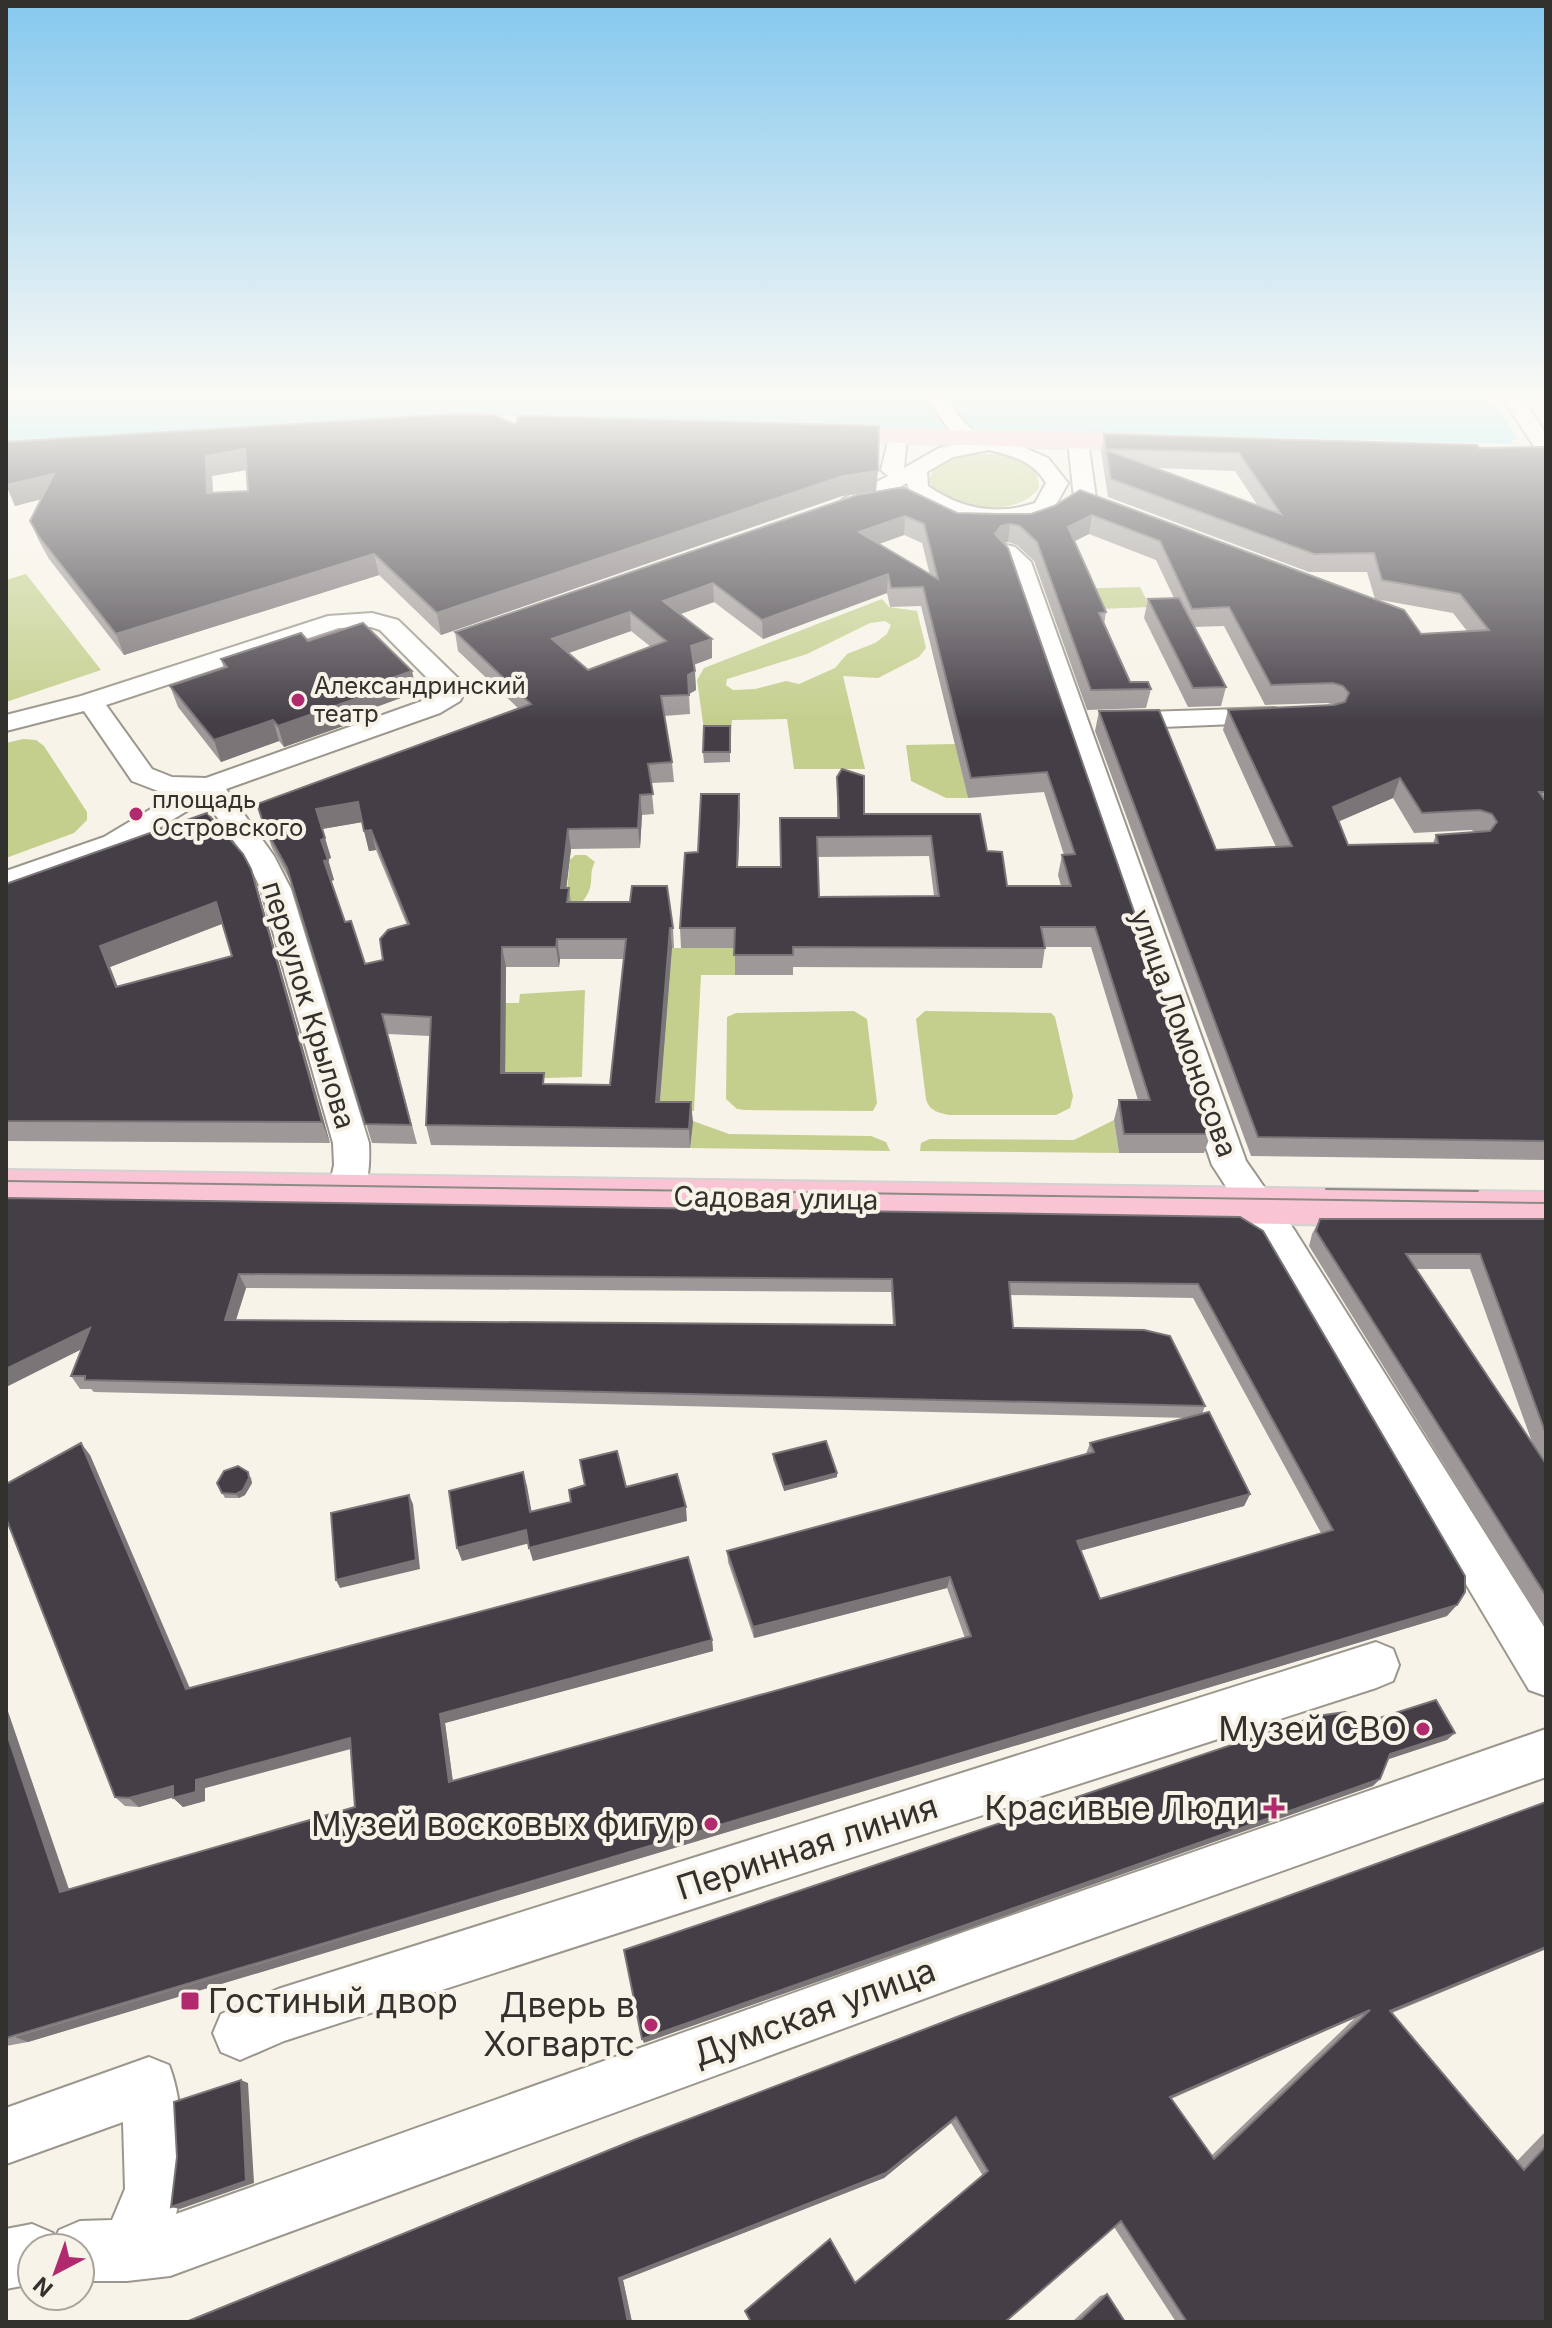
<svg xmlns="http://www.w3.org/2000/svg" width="1552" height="2328" font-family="Inter,sans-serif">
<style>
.green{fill:#c4cf8e;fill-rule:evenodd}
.water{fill:#92e7f8}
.pier{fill:#f7f3e8}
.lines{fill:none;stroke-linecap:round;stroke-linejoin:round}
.minor-casing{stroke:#9b978d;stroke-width:4}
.major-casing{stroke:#d2d2d1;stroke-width:4}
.minor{fill:#fff;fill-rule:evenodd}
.major{fill:#f9c5d5;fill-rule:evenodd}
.tram{stroke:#8d8a83;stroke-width:2}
.wall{fill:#9e9998;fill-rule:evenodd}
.shaded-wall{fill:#7a7577}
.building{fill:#443f47;stroke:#7a7577;stroke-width:2;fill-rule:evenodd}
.poi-dot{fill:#b12a6e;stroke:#f7f3e8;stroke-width:3}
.labels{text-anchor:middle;stroke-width:8;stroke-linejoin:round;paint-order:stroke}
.far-poi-label{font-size:24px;fill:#33312d;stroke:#f7f3e8;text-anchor:start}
.street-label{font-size:28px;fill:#33312d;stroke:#f7f3e8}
.near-poi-label{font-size:34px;fill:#33312d;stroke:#f7f3e8;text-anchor:end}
.near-street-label{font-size:34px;fill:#33312d;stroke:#f7f3e8}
</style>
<rect width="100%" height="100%" fill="#f7f3e8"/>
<path class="green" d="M968,454C992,453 1040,453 1039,488C1018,518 945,515 929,481C933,462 951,458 968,454Z
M26,574L101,670L6,702V580Z
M1140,587L1150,607L1075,610L1066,589Z
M882,599L889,607L917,611L926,648L919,657L878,678L843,676L865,769H794L787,719L732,720L731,737H705L697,680L704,668ZM885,621L891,625L887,634L875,643L847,654L835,668L799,684L786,681L755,689L733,690L726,685L727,679L807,654L870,623Z
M23,739L36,740L44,746L87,812V820L74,833L6,858V743Z
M955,744L968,798H946L911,781L906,745Z
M575,855H586L595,862C587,876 597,885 582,902H566L570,860Z
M672,948H736L735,975H701L694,1111L659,1112Z
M585,990L582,1077L505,1079V1003H519L520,994Z
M854,1011L867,1019L877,1103L873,1111L745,1110L737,1109L726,1099L727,1017L736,1013Z
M925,1011L1051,1013L1055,1017L1073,1096L1070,1108L1056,1115H949C939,1113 929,1111 926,1099L916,1019Z
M1114,1120L1119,1153L920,1151L921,1143L930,1139L1074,1140Z
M693,1121L729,1134L871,1136L886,1142L890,1151L690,1148Z"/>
<path class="water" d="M29,396H1442L1546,399V445L462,415L6,442V397Z"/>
<path class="pier" d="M1481,397L1546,399L1543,405L1545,409L1542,410L1546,417V445L1510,443L1517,438L1499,409Z"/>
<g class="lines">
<g class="minor-casing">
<path id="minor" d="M925,396H945C956,411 971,438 993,438C1004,437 1014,432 1025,435L1028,439L1018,445L1048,458L1068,483L1052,512C1040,516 1027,522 1015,524C989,527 912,513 907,483L859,509H843L840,504L843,499L888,476L881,470L890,433L897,431L907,437L904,468L939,448L965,443L949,429ZM989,450C1013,456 1033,461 1046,483L1035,503C996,516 961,509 928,486L927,472L953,457Z
M1501,396H1521L1546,434V456L1539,454Z
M1078,435L1088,441L1096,498L1085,505L1074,498L1068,441Z
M1007,545L1015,547L1031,562L1246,1161L1295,1231L1546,1630V1696L1529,1690L1269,1253L1212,1165L1008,565L996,552L999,547Z
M372,613L398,620L463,683L467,688L460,701L440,713L226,789L274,856L291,889L369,1143C370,1164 369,1183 359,1202L346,1206L333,1202L328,1192L334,1165L333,1143L261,889L245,857L205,800L124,849L6,892V871L104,837L176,794L158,791L132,781L84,711L6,731V715L81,696L328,616ZM371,627L380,630L440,691L422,701L206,778L172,777L152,769L106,705L339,628Z
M1274,708L1283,710L1287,716L1283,722L1113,729L1104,727L1100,721L1104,715L1113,713Z
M1376,1642L1393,1649L1399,1665L1393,1681L1376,1688L284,2041L240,2060L221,2052L213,2033L221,2014L278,1989Z
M1546,1729V1777L967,1983L170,2276L127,2281H80V2248H32V2284L6,2289V2229L32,2224L53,2233L55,2239L59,2230L80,2221L112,2220L125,2189L123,2122L6,2164V2108L149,2057L169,2065C184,2103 187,2175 176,2214L967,1931Z"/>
</g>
<g class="major-casing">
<path id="major" d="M819,428L1162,435L1171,438L1175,443L1171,448L1162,451L810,440L807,435L810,430Z
M6,1170L1546,1192V1228L6,1204Z"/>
</g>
<use href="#minor" class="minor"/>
<use href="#major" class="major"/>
<path class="tram" d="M6,1181L1546,1203
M1326,1189L1478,1191"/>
</g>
<path class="wall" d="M516,425L876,491L957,513L1031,514L1054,506L1080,490L1421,634L1467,631L1453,613L1375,599L1367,572H1309L1108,497L1101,452L1104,434L1479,448L1546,447V1160L1251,1156L1095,731L1099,711L1216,850L1276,847L1223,730L1228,710L1336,705L1327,703L1265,705L1224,626L1194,627L1226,687L1221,706L1188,707L1144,618L1148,599L1174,598L1156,560L1089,534L1074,541L1106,612L1104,625L1130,682L1151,689L1146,708L1087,710L1034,561L1017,545L1008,542L1004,543L1211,1134L1204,1153H1119L1114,1120L1119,1100H1138L1091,947H1045L1042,968L793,967V975H735V948H681L680,928L698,852L740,814L738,867H780L837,818V777L864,814L987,851L1007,886H1061L1058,875L1062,855H1064L1044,792L968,798L921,606L890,607L887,593L763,639L714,602L680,614L712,639V658L694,665L696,690L689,694L690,714L664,716L672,762L674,782L651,783L654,814L642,815L640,848L571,849L566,888H569L571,902L673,928L674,948H672L660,1102L693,1122L690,1148L431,1145L426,1125L430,1036L388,1034L417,1144L372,1143L293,886L272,848L257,804L518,708L458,651L455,632L875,492L842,496L441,635L379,575L124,655L49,559L39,541L30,521L41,499L15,506L6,483ZM1157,468L1235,471L1258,506ZM247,470L248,491L213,493L212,476ZM904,535L922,543L930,575L879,544ZM631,631L651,647L588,670L569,653ZM1393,798L1414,833L1471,830L1476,832L1436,835L1433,843L1348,845L1339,821ZM362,822L369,851L376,850L407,925L383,960L365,964L345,922L331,881L334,880L328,859L331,858L322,829ZM929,856L934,896L819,897L817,857ZM560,959H624L610,1085L546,1084L505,1073L506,967H559Z
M308,641L417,692L365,711L366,718L284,747L279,741L221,762L178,707L170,686L224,669L221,659Z
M730,726V762L704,763L703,752Z
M251,869L258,890L330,1143L6,1141V884ZM222,924L232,956L118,987L110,967Z
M6,1198L1240,1217L1447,1616L28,2042L6,2046V1706L69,1889L355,1807L351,1749L205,1788V1801L183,1807L173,1797L139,1807L125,1806L115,1797L90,1455L190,1688L712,1640L713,1651L445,1723L453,1781L965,1638L947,1588L754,1638L728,1562L727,1551L1086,1454L1090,1443L1188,1418L94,1392L91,1389H80L71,1376L81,1349L6,1387ZM246,1288L891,1292L893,1325L236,1320ZM1010,1295L1193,1298L1321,1533L1100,1599L1080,1551L1244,1506L1250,1494L1202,1414L1205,1406L1013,1328Z
M1320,1219H1546V1629L1309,1246L1312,1234ZM1416,1269H1470L1533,1445Z
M773,1454L837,1477L784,1491L773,1459Z
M251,1477L252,1483L245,1495L239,1498H225L217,1483Z
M1546,1802V1949L1392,2013L1517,2161L1546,2131V2322H1176L1114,2227L855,2283L983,2176L951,2123L884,2178L623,2280L632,2322H186ZM1355,2018L1212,2155L1171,2099Z
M1107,2294L1125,2322H1072L1100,2296Z"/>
<path class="shaded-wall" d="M245,449L251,469L212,476L214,514L207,493L206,456Z
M878,471L876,491L842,496L441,635L437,613L843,476Z
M54,474L62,494L15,506L6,485Z
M1092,515L1089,534L1065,546L1068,527Z
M905,516L904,535L859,551V532Z
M1010,524L1008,542L998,544L995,534L1001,526Z
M374,554L379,575L124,655L116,634Z
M888,574L887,593L763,639L762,620Z
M713,583L714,602L664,620L663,601Z
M630,612L631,631L554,658L552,639Z
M712,639V658L692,665L691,646Z
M412,671L417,692L365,711L366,718L284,747L278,726L356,691Z
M695,671L696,690L689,694L688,675Z
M273,720L279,741L221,762L214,740Z
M1400,778L1393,798L1326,827L1333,807Z
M739,794L740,814L737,887V867Z
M640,795L642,815L640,848L638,828Z
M358,802L363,822L322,829L316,809Z
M568,829L571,849L564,908L561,888Z
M371,830L376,850L369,851L364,831Z
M325,838L331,858L327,860L321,840Z
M328,860L334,880L330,881L324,861Z
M251,869L258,890L330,1143L322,1122Z
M216,902L224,923L110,967L126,1009L116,987L100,946Z
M670,928L672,948L658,1122L656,1102Z
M557,939L560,959L559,967L556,947Z
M502,947L506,967L505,1093L501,1073Z
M691,1102L693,1122L690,1148L689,1129Z
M239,1274L246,1288L232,1332L225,1320Z
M90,1328L98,1341L6,1387V1369Z
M81,1443L90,1455L194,1699L186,1689Z
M248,1472L252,1483L245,1495L239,1498L236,1494Z
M523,1472L527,1486L534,1525L530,1512Z
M837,1473V1477L784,1491V1487Z
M1250,1494L1244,1506L1072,1553L1077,1541Z
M409,1495L413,1504L420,1569L340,1588L336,1580Z
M686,1507L687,1521L533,1561L529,1548Z
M526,1530L530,1543L462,1561L457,1548Z
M950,1577L947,1588L754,1638L753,1627Z
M1457,1605L1447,1616L28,2042L15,2037Z
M712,1640L713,1651L445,1723L454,1791L449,1782L440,1714Z
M6,1706L72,1899L60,1892L6,1731Z
M1455,1733L1447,1740L1383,1761L1390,1754Z
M350,1738L357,1747L205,1788V1801L183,1807L173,1798L196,1780Z
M1380,1779L1373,1786L644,2043L642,2039Z
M173,1786L182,1795L139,1807L129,1798Z
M1546,1947V1949L1375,2019L1390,2011Z
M1370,2010L1355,2018L1160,2103L1170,2097Z
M241,2080L248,2083L254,2183L180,2209L171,2207Z
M956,2117L951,2123L884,2178L623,2280L632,2322H628L619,2278Z"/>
<path class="building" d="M457,414L495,415L516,425L518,416H526L879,426L878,471L843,476L437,613L374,554L116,634L40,538L30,521L54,474L6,485V442ZM245,449L248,491L207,493L206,456Z
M1104,434L1477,445L1479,448L1546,447V792H1539L1546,802V1141L1258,1137L1099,711L1159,710L1216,850L1292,846L1228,710L1334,705L1345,702L1349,693L1343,686L1333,683L1271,685L1229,607L1192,609L1160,541L1092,515L1068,527L1106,612L1099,613L1130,682H1148L1151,689L1091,690L1037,542L1020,526L1010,524L1001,526L995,534L1008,548L1211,1134H1124L1119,1100H1150L1095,927H1041L1045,948L793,947V955H734L735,928H680L685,853L698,852L701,794H739L737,867H781L780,818H839L837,777L842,769L864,776V814H980L987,851L1002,852L1007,886H1071L1062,855L1075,854L1047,772L971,778L923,587L891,588L888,574L762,620L713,583L663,601L712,639L691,646L695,671L688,675L689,695L661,696L672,762L648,764L653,794L640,795L638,828L568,829L561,888H569L567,902H630L632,886H667L673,928H670L656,1102H691L689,1129L426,1125L431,1017L382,1014L411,1125L365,1124L287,868L265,828L257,804L531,704L455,632L857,495L898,488H905L957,513L997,514H1031L1054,506L1080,490L1404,610L1421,634L1489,630L1460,594L1382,580L1374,553L1314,554L1111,479L1106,450L1281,514L1239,453L1106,449ZM905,516L924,524L938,579L859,532ZM630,612L666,641L588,670L552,639ZM1400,778L1422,813L1480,810L1492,814L1497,822L1490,831L1436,835L1438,843L1348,845L1333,807ZM358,802L364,831L371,830L409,924L388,930L380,939L383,960L365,964L351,921L345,922L324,861L328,860L321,840L325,838L316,809ZM931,836L939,896L819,897L817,837ZM557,939H626L610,1085L543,1084L544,1073H501L502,947H556Z
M1179,598L1226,687L1193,688L1148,599Z
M363,623L412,671L356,691L361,697L278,726L273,720L214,740L170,686L227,667L221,659L301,633L308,641Z
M704,726H730V752H703Z
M207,813L243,854L251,869L322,1122L6,1121V884ZM216,902L232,956L116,987L100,946Z
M6,1198L1240,1217L1263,1231L1465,1576V1592L1457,1605L6,2038V1731L60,1892L355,1807L350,1738L196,1780V1792L173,1798V1786L129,1798L115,1797L6,1518V1484L81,1443L186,1689L688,1557L712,1640L440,1714L449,1782L971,1636L950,1577L753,1627L727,1551L1094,1452L1090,1443L1209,1412L1250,1494L1077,1541L1100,1599L1333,1530L1198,1284L1009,1282L1013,1328L1144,1330L1170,1336L1205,1406L85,1380V1376H71L90,1328L6,1369ZM239,1274L892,1279L895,1325L225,1320Z
M1320,1219H1546V1434L1480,1254H1406L1546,1464V1596L1316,1231Z
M826,1441L837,1473L784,1487L773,1454Z
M617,1451L626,1487L677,1474L686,1507L529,1548L526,1530L457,1548L449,1491L523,1472L530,1512L571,1502L569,1490L585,1485L580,1460Z
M238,1466L248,1472L249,1478L243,1490L236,1494L222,1493L217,1483L224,1471Z
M409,1495L416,1560L336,1580L331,1513Z
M1436,1700L1455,1733L1390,1754L1380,1779L642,2039L624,1950L1317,1716L1345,1712L1367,1722Z
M1546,1802V1947L1390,2011L1524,2170L1546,2146V2322H1187L1121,2221L1005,2322H751L745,2311L830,2239L855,2283L988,2171L956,2117L886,2173L619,2278L628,2322H186L634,2140L962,2015ZM1370,2010L1214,2159L1170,2097Z
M241,2080L246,2181L171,2207L177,2157L174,2102Z
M1107,2294L1125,2322H1078Z"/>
<linearGradient id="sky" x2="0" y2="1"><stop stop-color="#85c8ee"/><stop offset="0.55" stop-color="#fbfaf5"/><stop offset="1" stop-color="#fbfaf5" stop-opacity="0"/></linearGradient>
<rect width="1552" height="722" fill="url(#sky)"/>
<g class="poi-dot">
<circle cx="298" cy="700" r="8"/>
<circle cx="136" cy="814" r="8"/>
<circle cx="1423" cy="1729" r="8"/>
<path d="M1270 1796h8v8h8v8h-8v8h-8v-8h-8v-8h8z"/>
<circle cx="711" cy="1824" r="8"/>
<rect x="180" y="1991" width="20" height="20" rx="4"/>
<circle cx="651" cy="2025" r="8"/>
</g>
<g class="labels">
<g class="far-poi-label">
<text x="314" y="694">Александринский<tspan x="314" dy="28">театр</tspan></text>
<text x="152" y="808">площадь<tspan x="152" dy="28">Островского</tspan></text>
</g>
<g class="street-label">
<text transform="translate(309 1005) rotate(73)" y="10">переулок Крылова</text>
<text transform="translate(1184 1033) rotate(70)" y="10">улица Ломоносова</text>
<text transform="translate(776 1198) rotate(1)" y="10">Садовая улица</text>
</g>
<g class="near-poi-label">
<text x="1407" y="1741">Музей СВО</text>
<text x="1256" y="1820">Красивые Люди</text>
<text x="695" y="1836">Музей восковых фигур</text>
<text x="208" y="2013" text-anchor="start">Гостиный двор</text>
<text x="635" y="2017">Дверь в<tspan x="635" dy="39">Хогвартс</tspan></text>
</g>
<g class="near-street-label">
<text transform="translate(807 1847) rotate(-18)" y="12">Перинная линия</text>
<text transform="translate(814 2012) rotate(-20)" y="12">Думская улица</text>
</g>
</g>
<rect width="1552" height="2328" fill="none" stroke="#33312d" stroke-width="16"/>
<g transform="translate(56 2272) rotate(221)"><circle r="38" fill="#f7f3e8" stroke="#a9a59d" stroke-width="2"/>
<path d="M0-6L14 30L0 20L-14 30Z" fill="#b12a6e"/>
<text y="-12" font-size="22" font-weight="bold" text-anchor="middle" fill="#33312d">N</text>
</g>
</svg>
